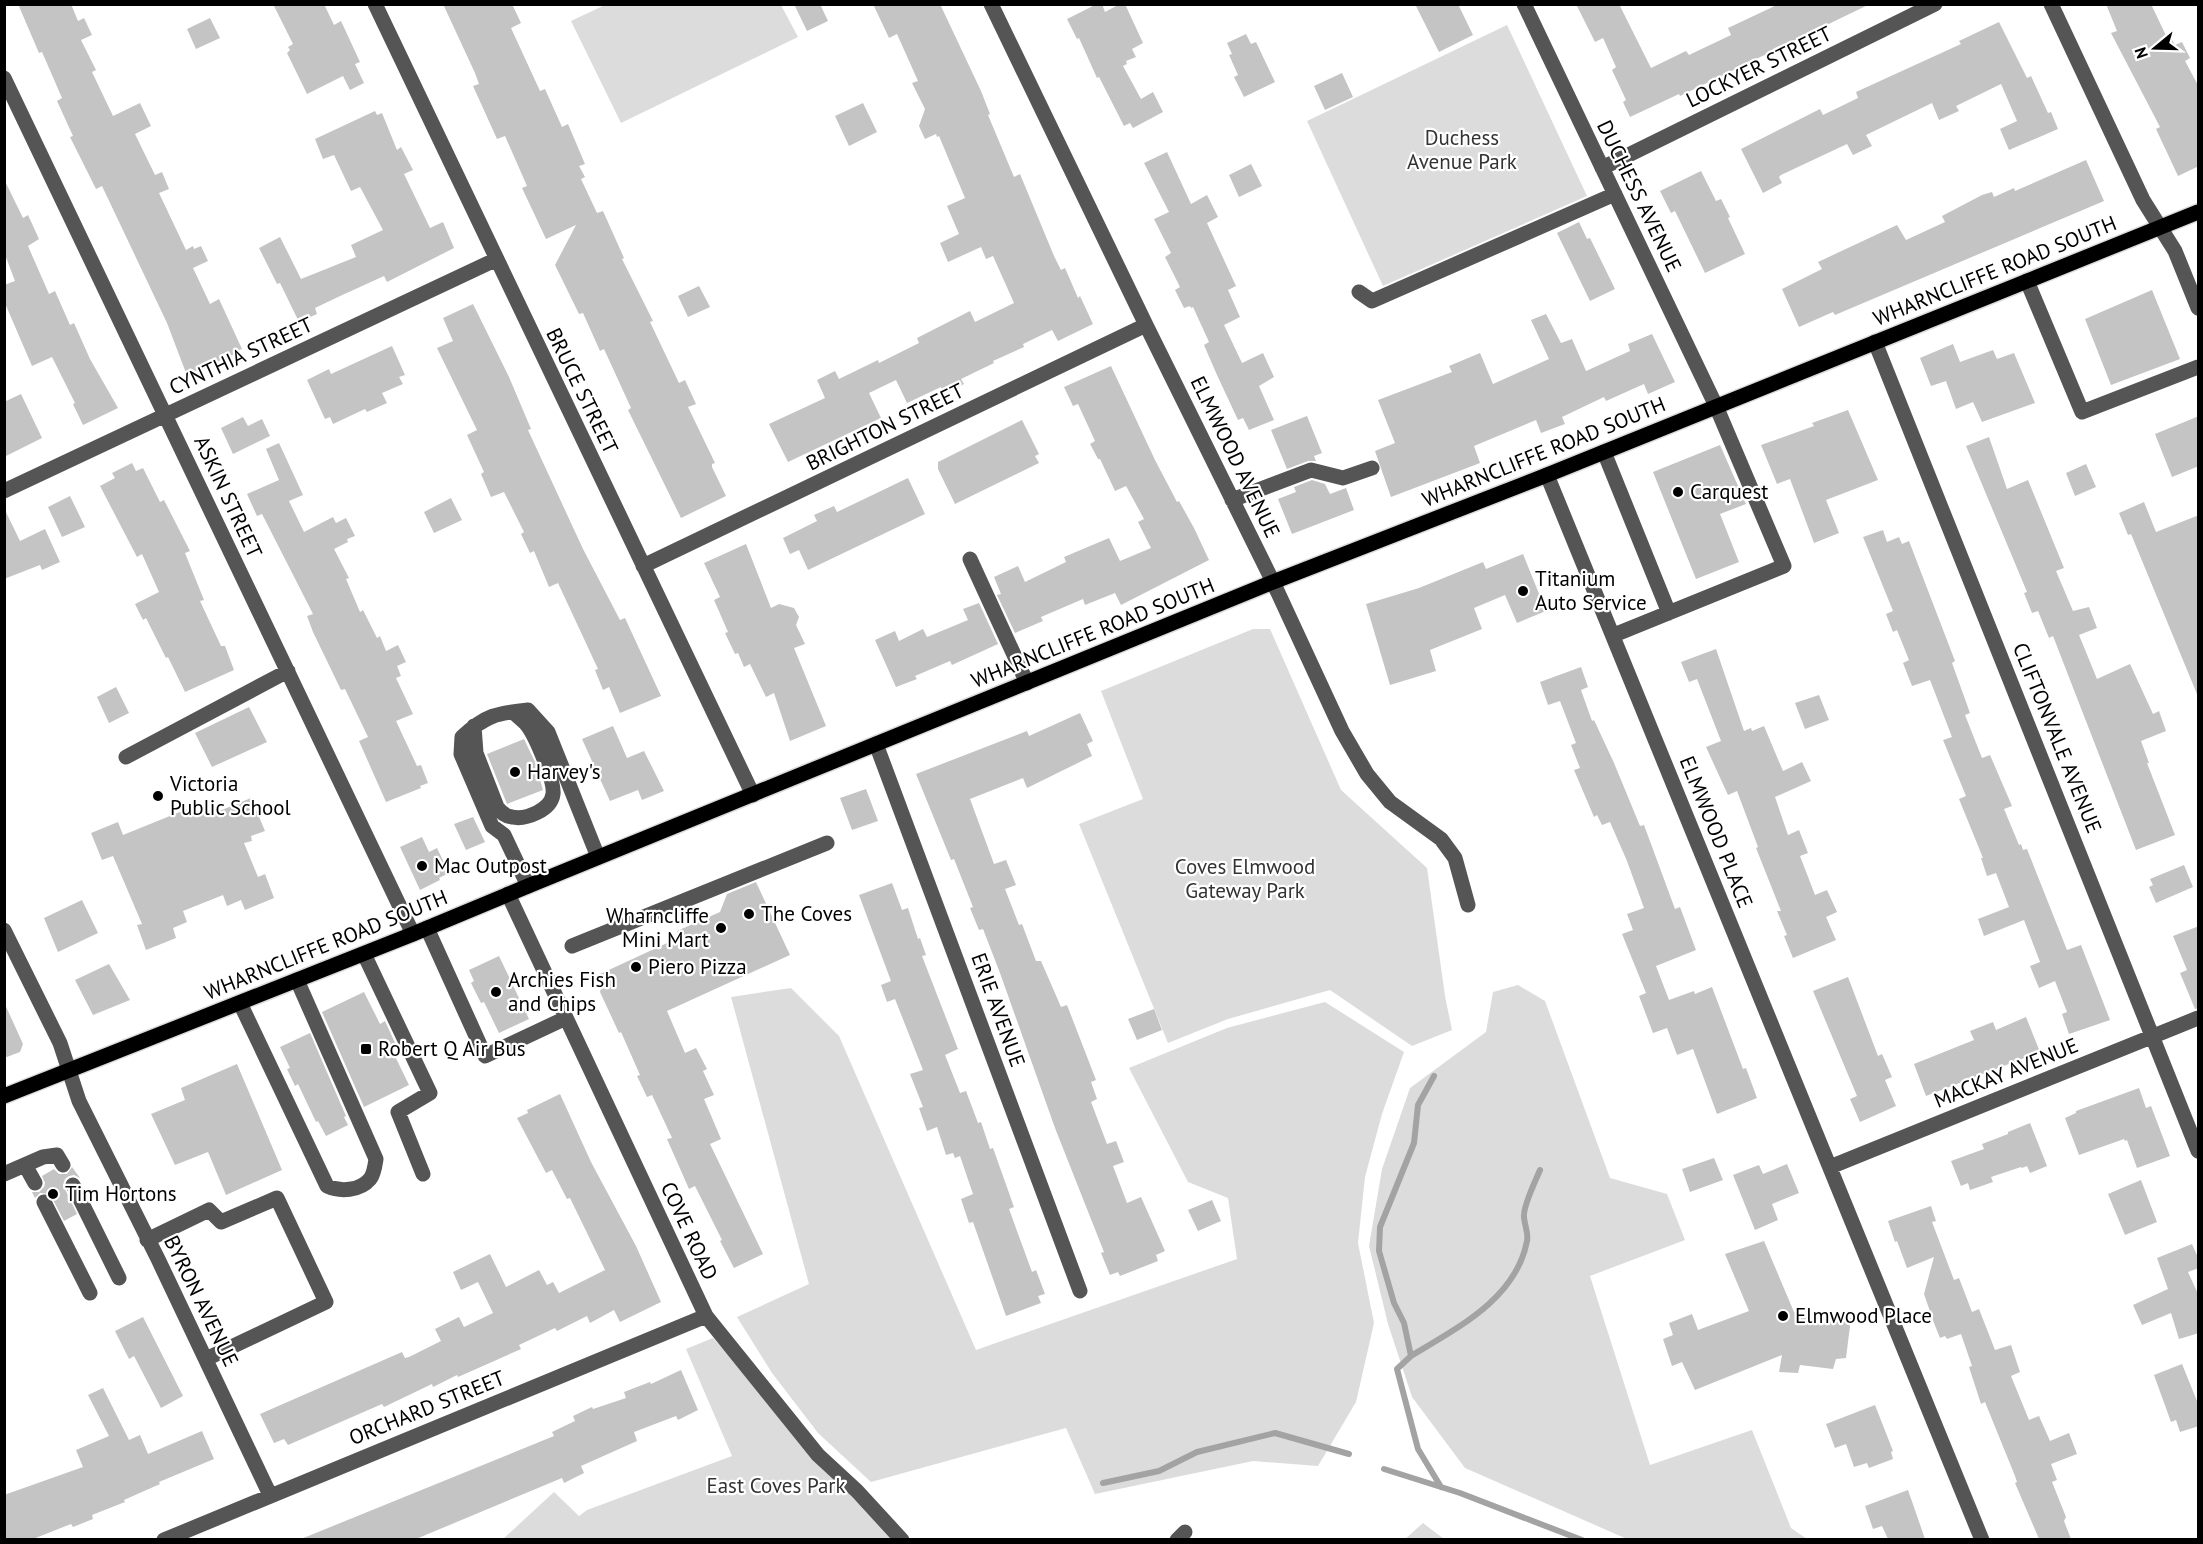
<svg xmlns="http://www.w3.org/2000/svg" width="2203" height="1544" font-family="'PT Sans',sans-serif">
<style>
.green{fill:#dcdcdc}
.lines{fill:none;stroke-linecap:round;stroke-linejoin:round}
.stream{stroke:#a3a3a3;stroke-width:6}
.building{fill:#c4c4c4}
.major-casing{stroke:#dbdbdb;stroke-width:18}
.minor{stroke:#555;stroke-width:15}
.major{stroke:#000;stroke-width:15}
.poi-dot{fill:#000;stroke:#fff;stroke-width:2}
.labels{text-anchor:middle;stroke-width:4.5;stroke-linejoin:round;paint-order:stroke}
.street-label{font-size:21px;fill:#000;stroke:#fff}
.park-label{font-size:21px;fill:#333;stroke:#fff}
.poi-label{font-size:21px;fill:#000;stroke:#fff;text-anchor:start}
</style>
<rect width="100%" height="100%" fill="#fff"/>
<path class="green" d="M607,4L781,5L798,37L621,123L571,21Z
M1507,25L1587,196L1383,286L1307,121Z
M1253,629H1270L1341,790L1427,868L1445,996L1452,1030L1412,1046L1330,990L1228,1019L1168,1043L1079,824L1143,799L1101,691Z
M1518,985L1545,1001L1610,1178L1667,1194L1685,1240L1590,1276L1650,1465L1752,1430L1791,1528L1807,1539H1627L1465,1468L1412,1397L1388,1324L1369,1246L1382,1169L1410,1088L1486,1032L1493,992Z
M791,988L839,1036L976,1350L1237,1259L1228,1198L1188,1182L1129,1068L1227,1028L1325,1002L1404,1052L1382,1114L1365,1177L1358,1243L1374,1323L1356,1402L1318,1466L1253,1461L1095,1494L1066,1428L871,1482L818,1433L772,1373L737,1317L809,1284L731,997Z
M713,1338L896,1539L502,1540L554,1492L579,1516L587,1510L732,1456L686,1349Z
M1423,1523L1444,1539H1405Z"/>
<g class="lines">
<path class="stream" d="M1434,1076L1418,1105L1414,1143L1380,1227L1379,1251L1394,1303L1404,1323L1411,1356L1397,1369L1418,1449L1441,1487
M1411,1356C1457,1328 1516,1299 1527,1241C1529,1232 1523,1222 1524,1214C1525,1202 1535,1182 1540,1170
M1384,1469L1460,1493L1582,1540
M1103,1483L1159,1471L1197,1452L1275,1433L1349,1454"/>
</g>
<path class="building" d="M18,4H71L78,21L84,18L92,35L81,40L96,70L92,72L113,116L140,103L151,126L135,134L155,175L162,172L169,189L159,193L186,250L193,246L194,249L201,246L208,261L193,268L210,304L219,299L242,349L236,351L237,353L194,372L193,370L186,373L167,323L102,186L96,189L70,137L73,136L57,101L62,98L42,52L39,53Z
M273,4H324L334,25L341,21L360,62L355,64L364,83L350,90L343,76L307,94L287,53L290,50L288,47L293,44Z
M443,4H512L521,23L511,28L540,91L545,89L562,127L568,124L585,164L579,166L585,177L581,179L597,213L603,211L624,258L622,259L653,321L650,322L679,383L685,380L696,404L688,407L715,463L712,464V467L726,496L681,518L628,410L631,408L604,349L600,351L583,313L579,314L555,265L576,225L546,239L522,188L527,186L505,136L497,139L473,86L479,84L475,73Z
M794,4H820L828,21L807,31Z
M873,4H940L981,91L990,114L988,115L1014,177L1020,174L1054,256L1061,270L1065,268L1078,298L1080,296L1093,324L1058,341L1052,330L1023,344L1024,347L993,361L994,363L961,379L964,384L944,394L941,387L907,403L896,380L869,393L881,418L788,462L769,424L825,398L817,380L835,371L839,379L878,360L879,363L919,343L917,338L970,311L975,322L1014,303L993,256L986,259L981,247L948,262L940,243L959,234L947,206L965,198L939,136L937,137L936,134L925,139L919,126L925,109L912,83L918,81L897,34L889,38Z
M1097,4H1102L1105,12L1120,4H1125L1143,43L1132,49L1136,57L1126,61L1127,64L1123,66L1141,99L1153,92L1163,112L1133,128L1130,123L1124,126L1099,77L1097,78L1079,38L1077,39L1067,19Z
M1415,4H1458L1473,35L1439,52Z
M1576,4H1619L1651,68L1686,51L1689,55L1731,35L1728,28L1779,4H1870L1680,96L1679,94L1630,117L1623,102L1626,100L1612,70L1616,67L1603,38L1595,42Z
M2106,4H2151L2169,42L2172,40L2175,45L2182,42L2190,58L2185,61L2199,87V166L2178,176L2156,129L2160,127L2111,33L2117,31Z
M210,18L220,38L196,49L187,29Z
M1999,22L2027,78L2031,76L2048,113L2051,112L2058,129L2009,150L2000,129L2017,121L2001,84L1956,106L1959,111L1939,120L1932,103L1866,135L1872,146L1853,155L1847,144L1781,175L1779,177L1782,183L1763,193L1741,149L1820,109L1823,115L1858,98L1856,92L1961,44L1959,41Z
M1246,34L1251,44L1256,42L1275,82L1244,97L1234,77L1238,75L1229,55L1232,54L1227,43Z
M1342,73L1353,97L1325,110L1314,86Z
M863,103L877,132L849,146L835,116Z
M375,111L377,115L382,113L397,150L401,147L413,170L404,174L430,228L443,222L454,248L387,282L384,276L338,297L315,308L317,314L299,322L280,283L277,284L259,248L280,237L301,279L356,257L351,245L383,230L360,187L351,191L334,155L323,159L315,139Z
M1167,152L1191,204L1207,195L1218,217L1207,223L1236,286L1228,290L1240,317L1224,325L1242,363L1263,353L1274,377L1259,386L1274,420L1249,430L1243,418L1238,420L1217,375L1204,345L1209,342L1193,307L1191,308L1190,306L1184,308L1175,290L1180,287L1165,257L1171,253L1154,219L1169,212L1144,163Z
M2086,160L2104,201L1835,315L1833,312L1799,327L1782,289L1822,269L1818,262L1897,225L1906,240L1945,222L1942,216L1982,195L1992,192L1994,197L2014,188L2015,191Z
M1251,164L1262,186L1239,197L1229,175Z
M1701,171L1716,201L1721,199L1730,217L1728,218L1745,254L1705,273L1675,211L1671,213L1660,191Z
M4,179L23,218L28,215L39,239L28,246L49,294L55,291L70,325L74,323L90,359L118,408L83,425L73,404L75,403L52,357L32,366L4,301V285L15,281L4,252Z
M1579,222L1587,239L1590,238L1615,289L1590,301L1557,233Z
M699,286L710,307L688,317L678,296Z
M2152,290L2180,359L2111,385L2085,319Z
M473,304L509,377L531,429L528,430L583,549L620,620L625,618L661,696L620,713L609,687L603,690L595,670L598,669L558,583L549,587L534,551L530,553L521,534L524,532L504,492L491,497L481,474L484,472L467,435L477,430L437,348L453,341L443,318Z
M1546,314L1561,343L1572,339L1586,371L1630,351L1628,344L1652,334L1675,382L1648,394L1644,384L1606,401L1604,397L1562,417L1565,424L1541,433L1536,420L1474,446L1480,463L1391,497L1375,451L1395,443L1378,400L1452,372L1449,366L1480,353L1493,384L1549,359L1531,320Z
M1953,344L1960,362L1993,350L1997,359L2014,353L2035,403L1982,422L1973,402L1956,409L1946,381L1931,386L1920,358Z
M392,346L405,375L399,377L403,384L382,393L387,403L367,412L365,409L333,424L330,417L325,419L307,380L329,369L331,374Z
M1111,366L1155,460L1177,502L1179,501L1194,528L1209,560L1121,605L1115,593L1085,605L1083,599L1041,617L1043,621L1015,633L997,595L1001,594L994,577L1018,566L1025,582L1066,562L1064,557L1109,538L1120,561L1151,548L1138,522L1144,519L1126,486L1115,491L1100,459H1098L1090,444L1095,441L1078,404L1073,406L1064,387Z
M21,394L42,438L4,457V402Z
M1848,410L1878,480L1826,500L1839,533L1814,543L1790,479L1777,484L1761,445L1814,426L1812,423Z
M1307,416L1322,453L1314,456L1316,461H1308L1287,469L1271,430Z
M2199,416V466L2172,477L2155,434Z
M243,417L248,426L262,419L270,436L233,454L221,428Z
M1022,420L1039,454L1035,456L1039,463L955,504L938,469V462Z
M1989,437L2007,489L2028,480L2064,568L2056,571L2073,611L2089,607L2097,628L2079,635L2097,679L2130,664L2153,714L2159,711L2166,731L2141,741L2149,763H2147L2175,835L2136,850L2053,636L2049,638L2038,611L2032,613L2024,593L2027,592L1966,446Z
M279,443L303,495L289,501L304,532L333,517L336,523L346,518L355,536L347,539L348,542L334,549L349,578L346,579L360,612L363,610L377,638L380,636L386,651L398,645L406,662L397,666L401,676L396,678L413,714L396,721L417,766L421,765L428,783L420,786L421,788L386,802L359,741L368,737L345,689L341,690L313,632L307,616L313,614L262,514L257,516L247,494L279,480L266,449Z
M1720,445L1746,504L1720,514L1739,562L1696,579L1653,472Z
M132,463L136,471L143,468L160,502L164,500L190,551L185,553L204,600L200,601L221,646H225L234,670L185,692L168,657L166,658L146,618L143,620L135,604L159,592L142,554L137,557L100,486L115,478L112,473Z
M2086,464L2096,487L2075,496L2066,473Z
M908,478L925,514L808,570L799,550L790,554L783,538L817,521L814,515L834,506L837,512Z
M1312,480L1325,484L1330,494L1346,488L1354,510L1292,534L1278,499L1296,492L1294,487Z
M70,496L85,527L62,537L48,507Z
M451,498L462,520L434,533L424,512Z
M2144,502L2156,532L2199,515V699L2131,534L2128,535L2119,513Z
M4,508L20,541L45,529L60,562L42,570L40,565L4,579Z
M1883,530L1887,542L1899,537L1902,544L1909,541L1955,661L1952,663L1970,713L1965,715L1982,758L1990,755L2012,806L2004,809L2019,845L2021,844L2023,850L2027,849L2067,950L2081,945L2110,1020L2069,1034L2062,1014L2067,1012L2055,981L2039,988L2030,966L2040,962L2024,920L1984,936L1978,919L2009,907L1996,873L1987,876L1981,858H1983L1959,799L1966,796L1943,740L1952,737L1930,680L1912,686L1903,663L1909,660L1897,630L1893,632L1886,614L1893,611L1863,537Z
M746,544L771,608L779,604L794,608L799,617L796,625L805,644L794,648L826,726L790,741L774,693L766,697L750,664L744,667L738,653L735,654L725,633L728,632L714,600L720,597L704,563Z
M1523,554L1546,611L1517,623L1505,595L1474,608L1482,629L1430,650L1436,671L1390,685L1366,604L1419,588L1483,562L1486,569Z
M979,603L998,644L952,665L950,661L915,676L917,679L896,687L875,640L895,631L899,641L923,629L927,637L968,620L963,609Z
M1716,649L1744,731L1751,728L1752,731L1764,726L1783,771L1802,762L1811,781L1775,797L1788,835L1799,830L1808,853L1800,856L1815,895L1827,890L1837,912L1826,917L1836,940L1793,958L1784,936L1787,935L1777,911H1781L1756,848L1758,847L1737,791L1728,795L1706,747L1721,741L1697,679L1689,682L1681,662Z
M1581,667L1588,687L1581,690L1592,721L1594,720L1614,763L1640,826L1644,825L1675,909L1680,907L1696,950L1656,966L1669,1000L1694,991L1695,994L1712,987L1743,1069L1746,1068L1757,1098L1717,1114L1693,1049L1677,1055L1667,1028L1653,1033L1639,996L1646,993L1622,934L1633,930L1627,914L1644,908L1627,861L1610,822L1602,825L1597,815L1594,817L1574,770L1580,768L1571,745L1576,743L1560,701L1548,705L1540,682Z
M116,687L129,713L109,723L97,697Z
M1819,695L1829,720L1805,729L1795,703Z
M249,707L267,742L212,767L195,733Z
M1080,713L1093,741L1087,744L1092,756L1027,788L1023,778L970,799L994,864L1006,860L1016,885L1005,889L1019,925L1022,924L1036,961H1041L1061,1007L1067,1005L1096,1080L1091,1082L1097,1099L1091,1102L1107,1144L1116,1141L1124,1162L1113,1166L1127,1203L1141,1197L1165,1251L1156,1255L1158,1261L1120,1276L1118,1272L1110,1275L1101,1253L1104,1252L1055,1128L1000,973L983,929L979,930L970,908L973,907L954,859L951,860L916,774L1027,731L1029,736Z
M613,726L627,758L644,751L664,791L642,800L638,790L610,801L582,739Z
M524,739L535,762L543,790L507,804L487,754Z
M866,789L878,821L852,830L840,798Z
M251,798L265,831L251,836L252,841L244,843L258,877L265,874L274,898L245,910L241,900L227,906L223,895L183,911L187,922L173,928L176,938L146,950L137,925L142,924L113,856L102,860L91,833L118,822L123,835L192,807L195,816L211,809L212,814Z
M473,817L485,842L466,850L454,824Z
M422,837L429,852L437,848L449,873L439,878L440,880L420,890L400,847Z
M2184,865L2193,887L2156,903L2149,887L2153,885L2150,879Z
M756,882L790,955L667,1011L685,1053L696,1048L707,1069L703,1071L714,1095L704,1099L721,1139L710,1144L763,1254L734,1268L720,1241L722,1240L695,1186L689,1189L667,1139L672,1138L652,1095L647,1097L637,1076L640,1075L621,1032L619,1033L600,992L602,984L598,975L680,937L677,931L720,912L727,894Z
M892,883L902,910L908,908L918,939L920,938L926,955L922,956L958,1049L945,1055L960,1093L966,1091L978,1123L981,1122L990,1149L993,1148L1014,1207L1009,1209L1032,1272L1036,1270L1045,1294L1038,1296L1041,1303L1006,1316L973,1222L969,1223L961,1199L973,1194L960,1156L955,1158L953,1153L946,1155L937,1127L927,1131L919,1108L923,1107L910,1074L923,1070L895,999L887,1002L881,985L891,981L859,895Z
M82,900L98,933L58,952L44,918Z
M2199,926V1008L2195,1009L2180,973L2187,970L2173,936Z
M499,956L529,1019L499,1033L484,1002L481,1003L471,983L474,981L469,970Z
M109,964L130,1000L93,1015L75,980Z
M1848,977L1878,1056L1882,1054L1892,1077L1885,1080L1896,1106L1860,1122L1850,1099L1857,1096L1813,991Z
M364,992L380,1024L385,1021L397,1047L392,1050L409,1085L364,1107L322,1012Z
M4,1002L23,1044L20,1052L4,1058Z
M1154,1009L1162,1030L1137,1040L1128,1019Z
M2026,1017L2040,1052L1926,1096L1914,1064L1974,1040L1970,1031L1993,1022L1996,1030Z
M310,1033L346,1116L344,1117L348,1125L326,1136L318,1121L316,1122L298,1084L295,1086L287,1069L290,1068L280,1047Z
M237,1064L282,1170L226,1195L208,1152L175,1165L151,1114L185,1100L181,1088Z
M2139,1088L2146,1108L2151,1106L2170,1156L2137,1168L2127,1140L2125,1141L2124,1139L2079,1155L2065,1118L2076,1113V1111Z
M560,1094L591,1162L636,1246L661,1302L620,1322L614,1310L590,1323L587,1316L557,1331L555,1328L519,1345L521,1349L458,1377L457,1375L433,1387L432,1384L384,1407L382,1404L288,1445L284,1439L274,1443L260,1414L402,1352L405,1358L409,1357L441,1341L435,1329L459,1317L464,1327L493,1313L478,1282L461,1290L453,1272L490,1254L506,1287L539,1270L547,1285L553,1282L559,1293L605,1270L570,1198L567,1199L552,1170L546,1173L517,1118L528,1113L527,1110Z
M2030,1123L2047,1166L2030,1173L2027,1166L2022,1168L2021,1167L1991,1177L1993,1182L1970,1190L1968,1183L1961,1186L1951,1161L1984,1149L1982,1144L2008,1134V1132Z
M1714,1158L1723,1180L1690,1192L1682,1169Z
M1787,1164L1799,1193L1772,1204L1778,1220L1755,1230L1733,1175L1759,1165L1763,1174Z
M72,1167L80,1178L74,1175L69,1176L65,1179L63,1185L77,1214L64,1221L50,1194L40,1193L35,1198L32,1192H39L44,1187L45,1183L42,1176L54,1169L59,1174H67Z
M2141,1180L2157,1222L2125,1235L2108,1194Z
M1212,1200L1221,1221L1198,1231L1188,1210Z
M1931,1206L1936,1221L1932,1222L1954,1280L1959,1278L1972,1312L1979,1309L1995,1350L2011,1345L2020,1372L2011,1376L2029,1420L2039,1416L2050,1441L2069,1433L2077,1454L2051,1464L2057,1480L2052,1482L2066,1517L2064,1521L2071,1539H2039L2015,1483L2017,1482L2015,1476L1985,1402L1981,1404L1969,1367L1972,1366L1961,1334L1947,1339L1945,1336L1940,1338L1934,1323L1924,1294L1934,1257L1907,1268L1897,1241L1895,1242L1888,1221Z
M1764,1241L1794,1312L1851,1318L1846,1358L1836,1359L1833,1369L1800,1365L1798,1373L1779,1372L1782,1355L1695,1390L1682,1362L1672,1366L1663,1339L1673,1335L1669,1323L1692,1314L1698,1330L1749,1311L1725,1254Z
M2192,1244L2199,1260V1268L2188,1272L2199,1296V1333L2179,1339L2171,1313L2142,1325L2133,1305L2168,1289L2157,1258Z
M143,1317L183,1396L161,1408L134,1356L129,1359L115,1331Z
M2182,1364L2199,1406V1426L2180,1432L2176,1420L2171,1422L2154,1375Z
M681,1370L698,1410L678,1420L676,1416L634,1432L637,1441L581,1466L584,1473L564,1483L562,1478L416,1539H301L554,1436L552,1432L575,1421L573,1416L592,1407L593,1409L626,1398L624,1392L650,1382L651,1384Z
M103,1388L129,1440L140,1435L148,1454L202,1431L214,1459L159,1482L160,1484L124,1500L125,1502L92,1515L93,1519L73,1527L71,1524L33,1539H4V1495L83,1467L76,1450L109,1436L88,1395Z
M1875,1405L1893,1451L1891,1452L1893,1459L1869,1468L1867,1463L1854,1467L1846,1444L1835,1448L1826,1424Z
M1908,1490L1925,1539H1888L1882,1526L1873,1529L1865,1506Z"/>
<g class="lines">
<g class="major-casing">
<path id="major" d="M4,1096L413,934L528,886L1273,582L1547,475L2198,212"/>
</g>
<path class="minor" d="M375,4L753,795
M991,4L1146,325L1273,582L1342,731L1367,774L1390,802L1441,839L1455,858L1468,905
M1524,4L1716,406L1784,566L1614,635
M2051,4L2143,200L2175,251L2198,308
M4,78L413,934
M1602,168L1935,4
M2027,281L2082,412L2198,367
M1359,292L1372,301L1615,194
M1875,342L2198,1151
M1604,452L1669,613
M1547,475L1982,1540
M4,491L495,260
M1232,500L1311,470L1343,478L1372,468
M970,559L1027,683
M643,566L1146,325
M474,726L476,753L497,807C501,813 505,816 512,817C526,820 551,810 553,794C555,781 535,735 527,725C523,720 517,716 513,712
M876,744L1080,1291
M126,757L288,671
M528,886L504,835L492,826L461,754L462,737C486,715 497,713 528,710L548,732L598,857
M508,894L706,1316L818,1455L857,1491L902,1540
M427,928L485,1056L566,1018
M4,930L60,1043L79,1101L158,1259L270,1495
M572,946L827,843
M364,954L430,1093L398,1112L423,1174
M240,1003L327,1186C340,1192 360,1191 370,1179C374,1174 375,1166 376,1159L297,980
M25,1165L35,1183
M1830,1167L2198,1018
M4,1174L43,1157L57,1155L63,1165
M73,1185L119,1278
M44,1202L90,1293
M147,1240L209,1210L221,1222L277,1198L326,1302L206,1359
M164,1540L706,1316
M1177,1540L1185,1532"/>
<use href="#major" class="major"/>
</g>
<g class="poi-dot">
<circle cx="1678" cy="492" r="6"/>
<circle cx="1523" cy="591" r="6"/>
<circle cx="515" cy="772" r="6"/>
<circle cx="158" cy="796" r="6"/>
<circle cx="422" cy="866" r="6"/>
<circle cx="749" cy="914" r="6"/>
<circle cx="721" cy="928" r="6"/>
<circle cx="636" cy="967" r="6"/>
<circle cx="496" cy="992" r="6"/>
<rect x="360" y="1043" width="12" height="12" rx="3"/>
<circle cx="53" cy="1194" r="6"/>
<circle cx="1783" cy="1316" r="6"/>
</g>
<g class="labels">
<g class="street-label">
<text transform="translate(1759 67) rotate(-26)" y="7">LOCKYER STREET</text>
<text transform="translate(1639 196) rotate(64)" y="7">DUCHESS AVENUE</text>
<text transform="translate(1995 271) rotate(-22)" y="7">WHARNCLIFFE ROAD SOUTH</text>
<text transform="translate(241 356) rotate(-25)" y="7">CYNTHIA STREET</text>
<text transform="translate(582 391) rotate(64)" y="7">BRUCE STREET</text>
<text transform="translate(885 427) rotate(-26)" y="7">BRIGHTON STREET</text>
<text transform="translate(1544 452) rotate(-22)" y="7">WHARNCLIFFE ROAD SOUTH</text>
<text transform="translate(1235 457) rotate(64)" y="7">ELMWOOD AVENUE</text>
<text transform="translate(228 497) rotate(65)" y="7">ASKIN STREET</text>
<text transform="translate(1093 633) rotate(-22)" y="7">WHARNCLIFFE ROAD SOUTH</text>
<text transform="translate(2057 738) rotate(68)" y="7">CLIFTONVALE AVENUE</text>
<text transform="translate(1716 832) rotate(68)" y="7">ELMWOOD PLACE</text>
<text transform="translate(326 945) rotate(-22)" y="7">WHARNCLIFFE ROAD SOUTH</text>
<text transform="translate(998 1010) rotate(70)" y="7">ERIE AVENUE</text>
<text transform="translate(2006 1073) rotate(-22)" y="7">MACKAY AVENUE</text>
<text transform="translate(689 1231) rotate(65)" y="7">COVE ROAD</text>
<text transform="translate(201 1301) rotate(64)" y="7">BYRON AVENUE</text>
<text transform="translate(427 1408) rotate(-22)" y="7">ORCHARD STREET</text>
</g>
<g class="park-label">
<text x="1462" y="145">Duchess<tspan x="1462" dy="24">Avenue Park</tspan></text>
<text x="1245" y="874">Coves Elmwood<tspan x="1245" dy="24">Gateway Park</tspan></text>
<text x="776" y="1493">East Coves Park</text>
</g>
<g class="poi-label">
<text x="1690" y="499">Carquest</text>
<text x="1535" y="586">Titanium<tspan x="1535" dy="24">Auto Service</tspan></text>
<text x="527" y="779">Harvey's</text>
<text x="170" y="791">Victoria<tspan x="170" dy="24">Public School</tspan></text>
<text x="434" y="873">Mac Outpost</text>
<text x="761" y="921">The Coves</text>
<text x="709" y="923" text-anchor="end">Wharncliffe<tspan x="709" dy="24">Mini Mart</tspan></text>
<text x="648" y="974">Piero Pizza</text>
<text x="508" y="987">Archies Fish<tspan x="508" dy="24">and Chips</tspan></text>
<text x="378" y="1056">Robert Q Air Bus</text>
<text x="65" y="1201">Tim Hortons</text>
<text x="1795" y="1323">Elmwood Place</text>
</g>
</g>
<rect width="2203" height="1544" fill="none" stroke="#000000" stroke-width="12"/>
<g transform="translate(2155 48) rotate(251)" stroke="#ffffff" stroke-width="4.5" paint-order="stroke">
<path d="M0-4.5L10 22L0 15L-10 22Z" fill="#000000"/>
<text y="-9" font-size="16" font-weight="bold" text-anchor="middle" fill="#000000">N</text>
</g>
</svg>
